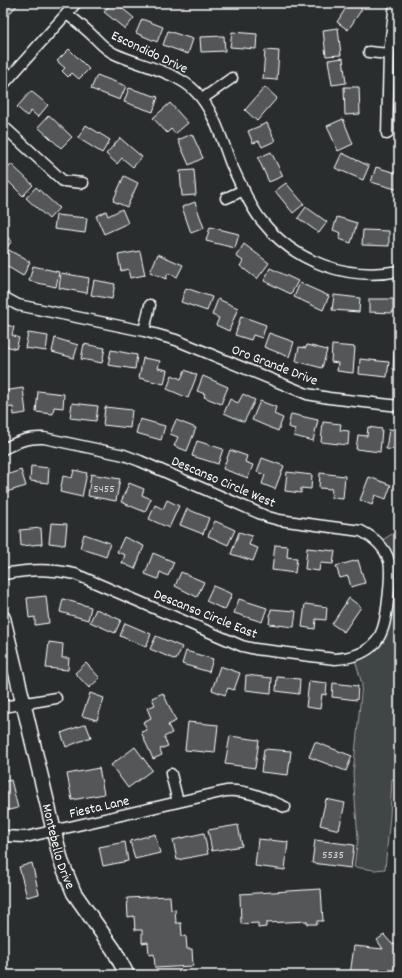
<svg xmlns="http://www.w3.org/2000/svg" width="402" height="978" font-family="Dekko,sans-serif">
<style>
.green{fill:#414445;stroke:#a0a2a2}
.building{fill:#555758;stroke:#fff}
.lines{fill:none;stroke-linecap:round;stroke-linejoin:round}
.street-casing{stroke:#fff;stroke-width:13}
.secondary-casing{stroke:#fff;stroke-width:17}
.street{stroke:#2a2d2e;stroke-width:10}
.secondary{stroke:#2a2d2e;stroke-width:14}
.labels{text-anchor:middle;stroke-width:3.5;stroke-linejoin:round;paint-order:stroke}
.number-label{font-size:12px;fill:#d4d5d5}
.street-label{font-size:14px;fill:#fff;stroke:#2a2d2e}
</style>
<rect width="100%" height="100%" fill="#2a2d2e"/>
<filter id="ink" filterUnits="userSpaceOnUse"><feTurbulence type="fractalNoise" baseFrequency=".025" numOctaves="2"/><feDisplacementMap in="SourceGraphic" scale="8" xChannelSelector="R" yChannelSelector="G"/><feConvolveMatrix kernelMatrix="1 2 1 2 8 2 1 2 1" color-interpolation-filters="sRGB"/></filter>
<g filter="url(#ink)">
<path class="green" d="M399,527V780L392,779L390,816L385,869L375,870L354,867L358,838L353,774L362,684L354,656L380,636L390,574L378,543L395,532Z"/>
<path class="building" d="M3,3H19L3,21Z
M111,3H116L134,18L125,29L104,12Z
M349,3H353L362,9L348,30L337,22Z
M142,19L163,27L157,42L136,33Z
M338,28L341,55L326,56L323,30Z
M168,31L193,39L188,54L163,45Z
M232,32L257,34L256,49L230,47Z
M224,36L225,51L201,52L200,37Z
M69,49L89,69L79,79L72,73L68,77L62,71L65,68L57,61Z
M265,50L279,51L277,80L263,79Z
M343,58L346,83L332,85L328,60Z
M97,75L126,86L120,100L91,89Z
M265,87L277,98L257,121L245,110Z
M344,87H359L360,114L345,115Z
M129,88L158,97L153,112L124,102Z
M31,91L48,105L38,117L31,111L27,116L17,107Z
M170,103L188,123L175,134L171,129L167,133L153,118Z
M49,115L72,137L61,148L38,127Z
M343,119L353,144L338,151L327,126Z
M267,123L275,141L262,147L259,141L253,143L248,131Z
M86,125L110,140L102,153L78,138Z
M192,134L203,158L189,165L178,140Z
M120,138L142,157L133,167L122,158L117,164L106,154Z
M271,152L283,176L269,182L258,158Z
M342,153L369,166L363,180L335,168Z
M11,164L33,185L23,196L3,176V172Z
M376,167L399,174V190L371,182Z
M194,170L196,195L182,196L180,171Z
M124,176L138,183L127,207L113,201Z
M286,183L304,204L293,213L275,191Z
M36,187L59,208L49,219L26,198Z
M195,202L204,228L191,233L182,207Z
M306,207L327,222L319,233L298,218Z
M122,209L128,223L104,234L96,216L106,211L108,216Z
M56,215L87,218L85,233L54,229Z
M337,217L357,223L351,243L339,239L341,233L333,230Z
M210,227L239,234L235,248L206,241Z
M363,230L389,231V246L362,245Z
M3,234L12,241L3,252Z
M244,244L269,263L257,279L240,266L243,261L236,256Z
M9,250L30,262L23,276L3,264V261Z
M140,251L145,275L130,278L128,269L121,271L118,255Z
M158,254L183,265L177,277L168,273L166,279L150,272Z
M33,266L59,272L56,287L29,281Z
M270,268L298,281L291,294L264,281Z
M61,273L89,278L87,293L59,288Z
M94,280L115,284L112,299L91,295Z
M300,283L329,296L323,310L294,297Z
M186,288L212,297L207,311L181,302Z
M334,295L360,298L359,312L332,310Z
M218,299L238,308L229,331L216,325L219,318L212,315Z
M369,299H393V313L369,312Z
M241,316L266,325L262,338L253,335L251,340L235,335Z
M3,324L14,327L12,335L19,338L16,349L3,345Z
M28,333L48,336L46,351L25,348Z
M269,333L294,342L289,357L264,347Z
M55,338L78,345L74,358L52,352Z
M84,344L105,348L102,363L81,359Z
M307,345L327,350L322,368L296,361L299,347L306,348Z
M332,345L355,347L353,373L337,371L338,363L331,362Z
M111,350L137,355L135,369L108,365Z
M394,352L399,353V370L393,369Z
M143,358L160,361L158,368L167,370L164,384L139,378Z
M360,359L389,362L387,377L359,374Z
M185,370L197,375L188,398L167,389L172,375L181,379Z
M203,376L228,387L221,404L204,397L205,394L197,391Z
M23,388L26,413L14,415L13,407L3,408V391Z
M38,391L64,394L63,408L54,407L53,414L36,412Z
M243,394L255,400L244,422L224,413L230,399L238,403Z
M260,401L276,407L274,414L283,418L278,431L252,420Z
M72,403L98,406L96,421L70,418Z
M105,407L132,410L130,428L103,425Z
M291,414L318,420L313,441L294,436L295,429L288,427Z
M140,419L165,426L161,440L136,433Z
M176,420L196,428L187,451L174,446L178,437L170,434Z
M323,422L341,424L340,430L349,431L348,445L321,442Z
M368,427L382,429L380,452L356,449L358,435L367,436Z
M389,429L399,430V450L386,449Z
M197,441L223,449L218,464L192,456Z
M230,450L247,456L245,462L253,465L248,478L223,469Z
M262,458L284,466L275,489L262,484L265,475L257,472Z
M31,466L49,468L48,483L30,481Z
M21,470L26,486L6,492L3,484V476Z
M74,470L87,473L82,497L60,492L63,476L72,478Z
M287,472L312,475L311,489L301,488V493L285,491Z
M320,473L345,476L343,499L331,498L332,489L319,488Z
M91,474L120,479L116,501L88,496Z
M369,477L391,485L386,499L375,495L372,505L360,500Z
M129,483L144,489L142,495L151,499L145,512L121,502Z
M167,500L179,506L169,528L149,519L155,505L163,509Z
M187,509L209,518L203,534L180,525Z
M215,521L235,530L228,545L208,536Z
M51,523L67,524L65,545L49,543Z
M41,528L42,544L21,546L20,530Z
M239,532L252,536L249,545L258,548L253,561L231,554Z
M84,534L110,543L106,557L80,548Z
M124,537L144,546L135,569L122,563L125,555L117,552Z
M275,545L288,546L287,557L297,558L295,573L272,570Z
M307,548L335,551L333,564L320,563L319,571L305,569Z
M153,553L174,562L168,576L160,572L158,579L145,574Z
M358,560L365,583L351,587L348,576L340,578L336,566Z
M181,572L204,582L197,597L175,586Z
M213,586L232,594L225,610L206,601Z
M46,596L49,623L35,625V617L29,618L27,598Z
M349,598L361,607L344,632L332,624Z
M63,599L91,607L88,620L60,612Z
M239,599L267,608L262,622L234,613Z
M305,604L327,607L326,620L316,619L315,629L302,627Z
M96,609L121,620L115,633L90,622Z
M271,609L296,611L294,627L269,624Z
M125,623L151,634L146,647L120,636Z
M156,636L182,647L176,660L150,649Z
M49,642L63,644L62,658H69L68,670L46,668Z
M186,651L213,659L209,672L182,664Z
M86,663L100,678L89,688L75,673Z
M220,666L240,673L234,690L228,688L225,695L212,690Z
M246,675L272,678L271,693L245,690Z
M277,677L300,679L299,694L276,691Z
M309,681L327,683L326,695L322,694L320,709L306,707Z
M333,683L358,686L357,700L332,697Z
M90,693L104,698L97,720L82,716Z
M163,693L176,721L168,725L172,733L164,737L168,746L160,749L162,755L153,759L141,732L147,730L143,722L151,718L147,708L155,705L152,698Z
M188,722L218,725L215,753L185,750Z
M86,724L91,737L66,747L61,733Z
M230,736L259,740L255,768L225,764Z
M315,742L352,756L346,771L309,757Z
M135,747L152,770L128,788L111,765Z
M264,749L291,751L288,775L261,772Z
M99,768L104,794L72,800L67,774Z
M11,780L18,808L4,811L3,782Z
M326,799L345,803L339,830L320,825Z
M238,825L242,846L212,851L208,830Z
M204,833L208,854L177,860L173,840Z
M155,834L160,853L135,859L130,841Z
M258,839L288,842L285,870L255,866Z
M315,840L354,845L351,868L312,863Z
M125,842L128,861L103,866L99,847Z
M32,863L39,894L27,897L19,867Z
M321,889L323,921H317V924H307V921L266,923V927L258,928V923L241,924L240,894Z
M170,896L171,910L175,909L176,923H181L182,936H186L187,949H192L193,966L155,968L154,954L149,955L148,942L142,943V930H135L134,916L128,917L127,898Z
M384,935L392,944L399,945V975H350L354,946L383,949L377,940Z"/>
<g class="lines">
<g class="street-casing">
<path id="street" d="M67,14C76,21 86,29 94,37C101,44 106,50 115,54C139,65 177,72 195,91C213,108 222,140 231,164C240,183 248,203 261,220C294,262 347,281 399,271
M369,52L389,54
M3,85L76,3
M202,99L232,78
M3,126L63,181L83,183
M387,134L389,54L395,3
M226,198L244,190
M3,297L18,305L144,331L176,340L307,394L329,398L399,406
M144,331L150,305
M3,449C18,442 27,437 44,438L124,455L140,461L268,517L279,520L361,531C373,537 385,547 389,561C392,573 387,616 383,628C381,634 377,642 372,646C362,655 349,658 335,659L255,649L242,646L75,574C49,568 29,570 3,574
M3,707L56,698
M171,774L178,802
M3,836L26,837L226,791C247,789 266,799 285,807"/>
</g>
<g class="secondary-casing">
<g id="secondary">
<path id="s1" d="M3,618L61,861L74,893L114,950L127,975"/>
</g>
</g>
<use href="#street" class="street"/>
<use href="#secondary" class="secondary"/>
</g>
</g>
<g class="labels">
<g class="number-label">
<text x="104" y="492">5455</text>
<text x="333" y="858">5535</text>
</g>
<g class="street-label">
<text transform="translate(150 51) rotate(25)" y="5">Escondido Drive</text>
<text transform="translate(275 364) rotate(21)" y="5">Oro Grande Drive</text>
<text transform="translate(224 481) rotate(23)" y="5">Descanso Circle West</text>
<text transform="translate(206 613) rotate(22)" y="5">Descanso Circle East</text>
<text transform="translate(99 806) rotate(-13)" y="5">Fiesta Lane</text>
<text dy="5" stroke="none"><textPath href="#s1" startOffset="235">Montebello Drive</textPath></text>
</g>
</g>
<rect width="402" height="978" fill="none" stroke="#2a2d2e" stroke-width="16"/>
<rect x="8" y="8" width="386" height="962" fill="none" stroke="#fff" stroke-width="1.5" filter="url(#ink)"/>
</svg>
